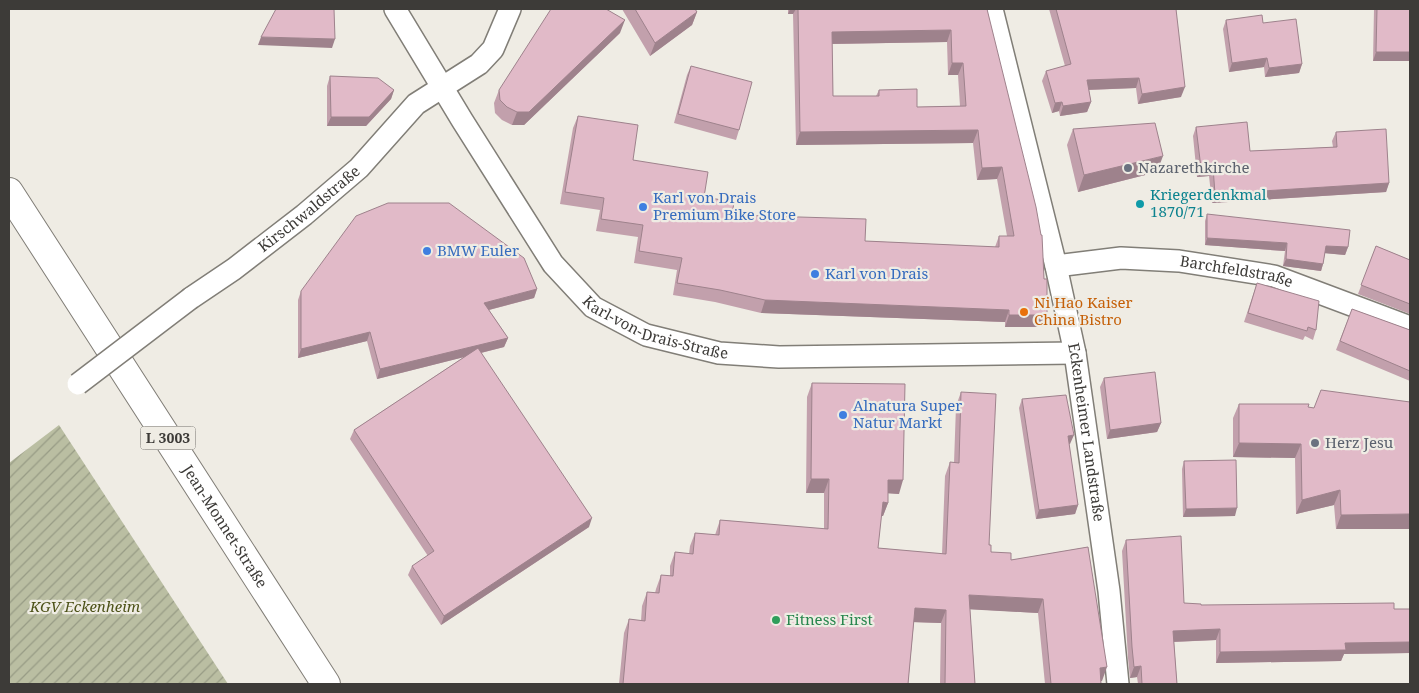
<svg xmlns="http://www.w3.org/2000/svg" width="1419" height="693" font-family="'Noto Serif',serif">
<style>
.garden{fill:url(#garden-furrows)}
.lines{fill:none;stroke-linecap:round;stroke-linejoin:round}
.street-casing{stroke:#817e77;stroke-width:24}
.primary-casing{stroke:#817e77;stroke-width:30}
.street{stroke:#fff;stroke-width:21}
.primary{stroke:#fff;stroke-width:28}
.street-bridge-casing{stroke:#817e77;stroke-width:24;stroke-linecap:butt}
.street-bridge{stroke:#fff;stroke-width:21}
.wall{fill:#c2a0ac;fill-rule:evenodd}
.shaded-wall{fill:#9e828c}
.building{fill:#e1bac8;stroke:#9e828c;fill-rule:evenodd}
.worship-dot{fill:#6b7280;stroke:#efece4;stroke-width:2}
.culture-dot{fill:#0f9aa8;stroke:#efece4;stroke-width:2}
.shop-dot{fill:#3f7fe0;stroke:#efece4;stroke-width:2}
.food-dot{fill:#e8710a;stroke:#efece4;stroke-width:2}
.leisure-dot{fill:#2e9e5b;stroke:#efece4;stroke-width:2}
.labels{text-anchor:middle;stroke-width:4.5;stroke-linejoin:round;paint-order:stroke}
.shield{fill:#efece4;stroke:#72706c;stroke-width:1}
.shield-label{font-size:14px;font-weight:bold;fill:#3d3b38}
.worship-label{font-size:15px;fill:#5b616d;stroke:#efece4;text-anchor:start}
.culture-label{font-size:15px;fill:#0d838f;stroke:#efece4;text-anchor:start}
.shop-label{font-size:15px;fill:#366cbe;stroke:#efece4;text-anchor:start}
.street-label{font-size:15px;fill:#3d3b38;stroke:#efece4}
.food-label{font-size:15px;fill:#c56008;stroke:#efece4;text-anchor:start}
.park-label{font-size:15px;font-style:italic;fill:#4d5218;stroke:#efece4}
.leisure-label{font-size:15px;fill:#27864d;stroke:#efece4;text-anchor:start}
</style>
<defs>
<pattern id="garden-furrows" width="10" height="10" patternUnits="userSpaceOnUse" patternTransform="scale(1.25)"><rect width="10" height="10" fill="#babea2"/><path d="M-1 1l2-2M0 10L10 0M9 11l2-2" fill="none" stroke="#989c85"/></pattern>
</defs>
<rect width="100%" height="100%" fill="#efece4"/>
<path class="garden" d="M59,425L228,684H9V463Z"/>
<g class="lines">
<g class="street-casing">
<g id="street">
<path id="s1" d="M395,9L462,120L553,264L593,307L646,335L719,353L779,357L1075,353"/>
<path id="s2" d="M992,9L1056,266L1075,353L1109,591L1118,684"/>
<path id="s3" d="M1056,266L1121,258L1179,261L1274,276L1410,327"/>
<path id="s4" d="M191,298L234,269L304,215L359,168L416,104L479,64L493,49L510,9"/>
</g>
</g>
<g class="primary-casing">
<g id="primary">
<path id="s5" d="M9,192L326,684"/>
</g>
</g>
<use href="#street" class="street"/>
<use href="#primary" class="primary"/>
<g class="street-bridge-casing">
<path id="street-bridge" d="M78,384L191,298"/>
</g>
<use href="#street-bridge" class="street-bridge"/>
</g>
<path class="wall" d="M622,9H695L697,12L692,25L650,56Z
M788,9H987L1044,279L1047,315L1043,327H1005V322L761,313L715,302L673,295L677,270L634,263L638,237L596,231L600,210L560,204L573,128L578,116L633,160L704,197L732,215L865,241L995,247L999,236H1007L997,179L977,180L973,143L796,145L793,14H788ZM947,42L948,75H958L960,106L917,107L879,90L876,96H833L832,44Z
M1049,9H1176L1181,97L1138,104L1136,88L1089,90L1091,102L1087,112L1060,116L1059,111L1052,113L1042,81L1046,71L1065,66Z
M1374,9H1410V61H1373Z
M1226,20L1263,23L1302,64L1299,73L1265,77L1264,67L1229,72L1223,29Z
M620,33L524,125H512L502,120L495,113L494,103L499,90Z
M691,66L739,130L736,140L674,123L687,75Z
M330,76L394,90L391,99L366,126H327V86Z
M1196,127L1250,151L1333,147L1332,141L1336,132L1389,183L1386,192L1212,203L1209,176L1197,177L1193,136Z
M1073,129L1157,172L1078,192L1067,145Z
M1207,214L1348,247L1345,255L1325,253L1323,264L1321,271L1283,266L1285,251L1205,245V221Z
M1376,246L1410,260V314L1358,294Z
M1257,283L1316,330L1313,340L1305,336L1303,340L1244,322Z
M537,289L534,298L489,310L508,338L504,347L481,353L589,527L441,625L408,575L412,566L428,556L350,439L354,430L464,357L377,379L367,341L298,358V300L301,291Z
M1352,309L1410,330V381L1336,350Z
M1104,378L1161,423L1157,432L1107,439L1100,387Z
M812,383L899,494L888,493V503L883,516H881L878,548L942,554L945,476L950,462L954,463L956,406L961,392L991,552L1011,560L1088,547L1102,681H1101V684H1045L1038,613L970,609L975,684H940L941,623L914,622L908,684H619L624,633L629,619L641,621L642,606L647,592L655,593L656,589L661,575L670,576V566L675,552L689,554L690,546L695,533L715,535L720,520L824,529V493H806L807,397Z
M1022,399L1070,444H1069L1078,505L1075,514L1036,519L1019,408Z
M1410,402L1336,529L1334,505L1296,514L1295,458L1233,457V418L1239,404L1308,407L1314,408Z
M1184,461L1235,516L1183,517L1182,469Z
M1126,540L1184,603L1201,605L1394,609H1410V653L1344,654L1341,661L1216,663V640L1174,642L1177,684H1138L1137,677L1130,678L1128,658L1122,551Z"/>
<path class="shaded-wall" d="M790,9H796L793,14H788Z
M697,12L692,25L650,56L655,43Z
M625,20L620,33L524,125H512L517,112Z
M951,30L947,42L827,44L832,32Z
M261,37L335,39L332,48L258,45Z
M1376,52H1410V61H1373Z
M1267,58L1264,67L1229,72L1232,63Z
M952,63H963L958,75H948Z
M1302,64L1299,73L1265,77L1269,68Z
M1139,78L1136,88L1083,90L1087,80Z
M1185,87L1181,97L1138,104L1142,94Z
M394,90L391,99L366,126H327L331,117Z
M1062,102L1059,111L1052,113L1055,103Z
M1091,102L1087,112L1060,116L1063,106Z
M978,130L973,143L796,145L800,132Z
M1163,156L1157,172L1078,192L1084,175Z
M1002,167L997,179L977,180L982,168Z
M1213,167L1209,176L1197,177L1201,168Z
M1389,183L1386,192L1212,203L1215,194Z
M1207,238L1287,243L1285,251L1205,245Z
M1326,246L1348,247L1345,255L1323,253Z
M1286,259L1323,264L1321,271L1283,266Z
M537,289L534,298L481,312L484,303Z
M765,300L1009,310L1005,322L761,313Z
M1009,315H1047L1043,327H1005Z
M370,332L367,341L298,358L301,349Z
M508,338L504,347L377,379L380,369Z
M1161,423L1157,432L1107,439L1110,430Z
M1074,435L1070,444L1065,445L1068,436Z
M1239,443L1301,444L1295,458L1233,457Z
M811,479H829L824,493H806Z
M888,480H903L899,494L883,493Z
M1340,490L1334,505L1296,514L1302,500Z
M883,502L888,503L883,516H878Z
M1078,505L1075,514L1036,519L1039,510Z
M1237,508L1235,516L1183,517L1186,509Z
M1410,514V529H1336L1341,515Z
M592,518L589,527L441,625L444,616Z
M969,595L1043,599L1038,613L964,609Z
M915,608L946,610L941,623L910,622Z
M1220,629L1216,640L1169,642L1173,631Z
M1410,642V653L1344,654L1341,661L1216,663L1220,652L1345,643Z
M1141,666L1137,677L1130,678L1134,667Z
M1107,667L1102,681H1095L1100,668Z"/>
<path class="building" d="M276,9H334L335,39L261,37Z
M551,9H606L625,20L529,112H517L507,107L500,100L499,90Z
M635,9H695L697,12L655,43Z
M798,9H987L1036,207L1041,235H1042L1044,279H1047V315H1009V310L765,300L720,290L677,283L682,258L639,251L643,225L601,219L604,198L565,192L578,116L638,125L633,160L708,172L704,197L734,202L732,215L866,219L865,241L999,247V236H1014L1002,167L982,168L978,130L800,132ZM951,30L952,63H963L966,106L917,107V89L879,90V96H833L832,32Z
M1056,9H1176L1185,87L1142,94L1139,78L1087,80L1091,102L1063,106L1062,102L1055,103L1046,71L1071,64Z
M1377,9H1410V52H1376Z
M1262,15L1263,23L1296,19L1302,64L1269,68L1267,58L1232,63L1226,20Z
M691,66L752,82L739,130L678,114Z
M330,76L378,78L394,90L369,117H331Z
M1247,122L1250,151L1337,147L1336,132L1386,129L1389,183L1215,194L1213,167L1201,168L1196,127Z
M1155,123L1163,156L1084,175L1073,129Z
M388,203H449L524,258L537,289L484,303L508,338L380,369L370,332L301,349V291L356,216Z
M1207,214L1350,230L1348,247L1326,246L1323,264L1286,259L1287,243L1207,238Z
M1376,246L1410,260V304L1361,285Z
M1257,283L1319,301L1316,330L1308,327L1307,331L1248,313Z
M1352,309L1410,330V371L1340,341Z
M478,348L592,518L444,616L412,566L434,551L354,430Z
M1155,372L1161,423L1110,430L1104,378Z
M812,383L905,384L903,480H888V503L883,502L878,548L946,554L950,462L959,463L961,392L996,394L989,545H991V552L1011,553V560L1088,547L1107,667L1100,668L1101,684H1051L1043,599L969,595L975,684H945L946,610L915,608L908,684H623L629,619L645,621L647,592L659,593L661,575L673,576L675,552L693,554L695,533L719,535L720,520L828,529L829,479H811Z
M1321,390L1410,402V514L1341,515L1340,490L1302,500L1301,444L1239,443V404H1309L1308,407L1314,408Z
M1066,395L1074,435L1068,436L1078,505L1039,510L1022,399Z
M1236,460L1237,508L1186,509L1184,461Z
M1181,536L1184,603L1201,604V605L1394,603V609H1410V642L1345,643L1346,650L1220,652V629L1173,631L1177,684H1142L1141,666L1134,667L1132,647L1126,540Z"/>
<g class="worship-dot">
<circle cx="1128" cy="168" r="5"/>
<circle cx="1315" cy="443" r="5"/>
</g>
<circle class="culture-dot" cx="1140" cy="204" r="5"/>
<g class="shop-dot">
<circle cx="643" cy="207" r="5"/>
<circle cx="427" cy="251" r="5"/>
<circle cx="815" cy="274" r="5"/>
<circle cx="843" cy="415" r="5"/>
</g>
<circle class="food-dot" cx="1024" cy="312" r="5"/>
<circle class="leisure-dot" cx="776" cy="620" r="5"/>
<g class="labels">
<rect class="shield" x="140.5" y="426.5" width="55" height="23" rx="4"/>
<g class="shield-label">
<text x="168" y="443">L 3003</text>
</g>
<g class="worship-label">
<text x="1138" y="173">Nazarethkirche</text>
<text x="1325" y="448">Herz Jesu</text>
</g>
<g class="culture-label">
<text x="1150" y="200">Kriegerdenkmal<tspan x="1150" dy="17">1870/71</tspan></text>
</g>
<g class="shop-label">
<text x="653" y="203">Karl von Drais<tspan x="653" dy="17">Premium Bike Store</tspan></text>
<text x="437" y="256">BMW Euler</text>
<text x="825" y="279">Karl von Drais</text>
<text x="853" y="411">Alnatura Super<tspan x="853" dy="17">Natur Markt</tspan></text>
</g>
<g class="street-label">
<text dy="5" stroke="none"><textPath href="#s4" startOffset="148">Kirschwaldstraße</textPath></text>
<text dy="5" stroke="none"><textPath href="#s3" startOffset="182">Barchfeldstraße</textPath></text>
<text dy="5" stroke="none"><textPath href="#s1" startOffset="425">Karl-von-Drais-Straße</textPath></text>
<text dy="5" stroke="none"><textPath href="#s2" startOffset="434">Eckenheimer Landstraße</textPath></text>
<text dy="5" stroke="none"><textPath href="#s5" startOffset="398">Jean-Monnet-Straße</textPath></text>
</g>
<g class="food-label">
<text x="1034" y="308">Ni Hao Kaiser<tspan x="1034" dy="17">China Bistro</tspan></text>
</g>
<g class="park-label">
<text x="85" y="612">KGV Eckenheim</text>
</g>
<g class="leisure-label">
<text x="786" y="625">Fitness First</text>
</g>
</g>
<rect width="1419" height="693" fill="none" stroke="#3d3b38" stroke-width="20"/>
</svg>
